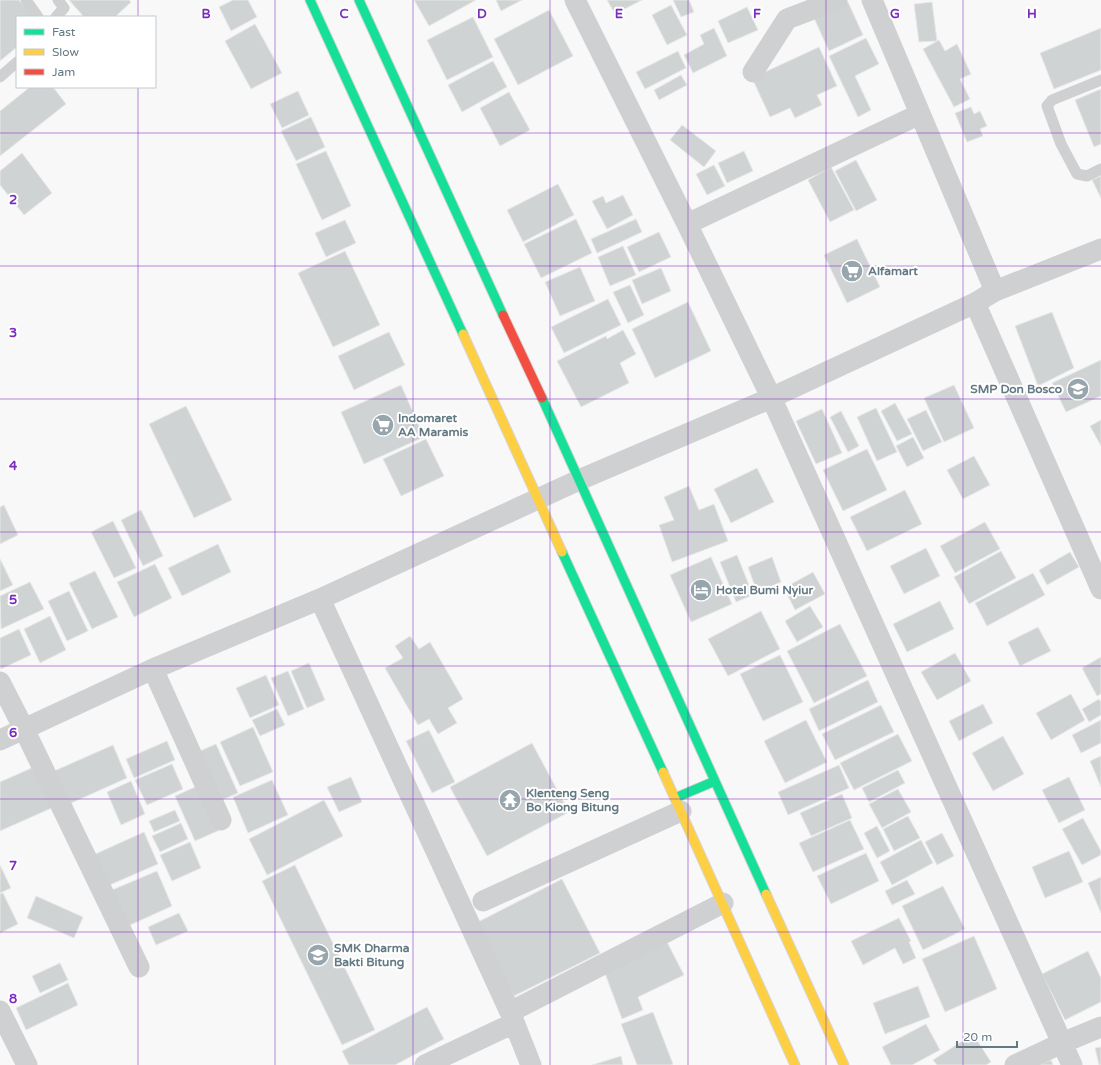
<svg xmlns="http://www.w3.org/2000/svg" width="1101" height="1065" font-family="'Varela Round',sans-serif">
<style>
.building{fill:#d0d3d3;stroke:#e8e8e8}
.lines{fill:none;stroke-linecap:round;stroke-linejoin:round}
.fast-casing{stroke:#d4d6d6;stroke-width:11}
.slow-casing{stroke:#d4d6d6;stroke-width:11}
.jam-casing{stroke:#d4d6d6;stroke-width:11}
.lane{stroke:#ced0d1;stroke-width:11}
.street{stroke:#ced0d1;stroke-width:21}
.fast{stroke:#16e098;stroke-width:9}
.slow{stroke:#ffcf43;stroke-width:9}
.jam{stroke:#f24e42;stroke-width:9}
.grid{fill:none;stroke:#7b2cbf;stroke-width:1;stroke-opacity:0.55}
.labels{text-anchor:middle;stroke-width:4;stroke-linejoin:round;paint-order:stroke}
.poi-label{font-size:12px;font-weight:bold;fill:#637983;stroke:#fff;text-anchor:start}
.grid-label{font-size:13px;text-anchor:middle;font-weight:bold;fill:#7b2cbf;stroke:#fff;stroke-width:4;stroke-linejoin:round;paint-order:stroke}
</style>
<rect width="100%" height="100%" fill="#f8f8f8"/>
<path class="building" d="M0,0H19L33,17H17V47L0,61Z
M69,0H129L131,2L115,17H84Z
M233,0H248L257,17L231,31L219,7Z
M414,0H476L429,26Z
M496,0H522L501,11Z
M607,0H642L615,14Z
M673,0H689L694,12L681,17Z
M848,2L863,35L829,51L814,18Z
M932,2L937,41L919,42L914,4Z
M671,5L687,35L667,45L652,15Z
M747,7L758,30L728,43L718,21Z
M549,10L573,56L518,85L494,39Z
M473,17L493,57L447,80L427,40Z
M255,24L282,73L251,89L225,41Z
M714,28L727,56L693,73L684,55L704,44L700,35Z
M1101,28V70L1054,89L1040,53Z
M866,38L879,64L855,76L871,110L858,117L829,56Z
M939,40L945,51L957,44L971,74L960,79L970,99L954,107L923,49Z
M819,47L837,86L817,95L822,105L795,118L790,108L770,117L752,78Z
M678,51L686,68L645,89L636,72Z
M493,61L507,87L462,112L448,85Z
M681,75L687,85L659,100L654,90Z
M30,87H53L66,104L0,156V111Z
M1101,89V144L1094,147L1075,100Z
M298,91L309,115L282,128L270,104Z
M509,92L530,130L500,146L480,108Z
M971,107L974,114L980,111L987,126L980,129L983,136L967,142L955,113Z
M311,117L325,147L296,161L281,131Z
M682,125L716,151L704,167L670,140Z
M326,151L351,206L322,220L296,164Z
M744,151L753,171L727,183L718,163Z
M22,153L52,193L24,215L0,185V171Z
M856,160L877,200L856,211L835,171Z
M714,165L725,186L707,195L696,174Z
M831,167L854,210L830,222L808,180Z
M1101,176V198L1092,180Z
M558,184L574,215L523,242L507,210Z
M623,195L633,215L607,229L592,201L603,196L606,203Z
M576,219L592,253L541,278L524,244Z
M636,219L642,232L597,253L591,239Z
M345,220L356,243L326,257L315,233Z
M659,232L671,257L639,272L627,247Z
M857,239L880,287L847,303L824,255Z
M623,246L636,275L610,286L598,257Z
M345,251L380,325L333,347L298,273Z
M580,267L595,301L560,316L545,282Z
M661,268L671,291L642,304L632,280Z
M630,285L644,315L628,323L613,292Z
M608,299L621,325L564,353L551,327Z
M688,302L711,351L655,378L632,329Z
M1052,312L1074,368L1038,386L1015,326Z
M623,330L636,354L620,363L629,383L581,407L557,361L606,336L607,339Z
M389,332L405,365L354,390L338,356Z
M1101,360V396L1066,412L1052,383Z
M401,385L424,437L364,464L341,412Z
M954,385L974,428L944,442L924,398Z
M895,403L912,434L897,441L881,411Z
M186,406L232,500L194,518L149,424Z
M876,408L897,452L877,461L857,417Z
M822,409L842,453L816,464L796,421Z
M926,410L942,442L923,451L907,419Z
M841,411L859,446L848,452L830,417Z
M1101,420V446L1090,426Z
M913,437L924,458L907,467L896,446Z
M426,439L444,476L401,496L383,459Z
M867,449L887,490L843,511L823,470Z
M974,456L990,485L963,499L947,470Z
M757,468L774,502L731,523L714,489Z
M689,486L699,510L714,504L728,541L672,562L659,525L674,520L664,497Z
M905,490L922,524L867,551L850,517Z
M4,505L18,535L0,544V507Z
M141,510L163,556L143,566L121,520Z
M113,521L136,568L114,578L91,532Z
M985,522L1000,549L955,573L940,546Z
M218,544L231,572L182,596L168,568Z
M926,548L940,576L904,594L890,566Z
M1001,551L1016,578L969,604L954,577Z
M1070,552L1079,567L1047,585L1039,570Z
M737,555L753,595L736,602L720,562Z
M711,557L732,604L691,622L670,575Z
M772,557L781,582L757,592L748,567Z
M0,559L13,585L0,591Z
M155,564L172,598L134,617L117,582Z
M95,571L118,617L92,629L69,583Z
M813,572L825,594L795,610L784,588Z
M1033,573L1045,595L987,626L975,603Z
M30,582L44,609L1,629L0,596Z
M69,591L88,631L67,641L48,601Z
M940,601L954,629L907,652L893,624Z
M810,606L823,627L797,642L785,621Z
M761,611L780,649L728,676L708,639Z
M50,616L66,650L40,663L24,629Z
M840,624L867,676L814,703L787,651Z
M1038,627L1051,651L1020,666L1008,642Z
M19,629L31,655L1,669L0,667V638Z
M410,636L419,649L430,642L463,699L448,708L457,723L438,734L429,719L418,725L385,668L403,658L395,646Z
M955,653L971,681L937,700L921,672Z
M780,655L803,702L763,721L740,674Z
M1101,657V694L1097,696L1082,668Z
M309,663L325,700L307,708L291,671Z
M288,671L304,709L288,716L271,678Z
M266,675L279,705L250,718L236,688Z
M868,680L878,702L819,731L809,709Z
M1071,694L1085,720L1051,740L1036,713Z
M1099,699L1101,702V715L1089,722L1082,709Z
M983,704L993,723L959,741L949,721Z
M881,705L894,732L835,760L822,734Z
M277,709L285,725L260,736L252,720Z
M806,720L827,762L785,783L764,741Z
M1101,720V743L1081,753L1072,735Z
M253,727L273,772L240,786L220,742Z
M429,730L455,782L432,793L406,741Z
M898,734L912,761L854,790L840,763Z
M1003,736L1024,774L993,791L972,753Z
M167,741L175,760L134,778L126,759Z
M532,743L569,812L487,856L450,787Z
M216,744L238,793L215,803L193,754Z
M113,745L127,778L69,804L54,771Z
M1101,756V787L1090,761Z
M172,764L183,789L147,805L135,780Z
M839,765L849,788L788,815L778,792Z
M36,766L54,807L0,831V782Z
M898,770L905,783L869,802L862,788Z
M351,777L362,802L339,812L327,787Z
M1069,777L1085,810L1059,823L1042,790Z
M272,780L288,815L248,833L233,797Z
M131,781L145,814L121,825L107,792Z
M202,784L222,829L195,841L175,796Z
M898,789L911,812L882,828L869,804Z
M842,794L852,818L811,836L800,813Z
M324,800L343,836L267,875L249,839Z
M175,810L180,821L154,832L149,821Z
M908,816L920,838L894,851L883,829Z
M1083,818L1101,851V855L1082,865L1062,829Z
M850,820L864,849L813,872L799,843Z
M181,823L188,839L160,852L152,836Z
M877,826L890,851L877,858L864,833Z
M144,832L158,864L105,887L91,856Z
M942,833L954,856L937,865L925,842Z
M921,840L933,863L892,885L880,862Z
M190,842L201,868L172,881L160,855Z
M1069,851L1083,882L1045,898L1032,867Z
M866,853L879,881L831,904L817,876Z
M0,865L11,888L0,893Z
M295,865L375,1030L342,1045L262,881Z
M157,871L172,906L128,926L112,890Z
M1101,877V913L1088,883Z
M562,879L600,953L514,996L476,923Z
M907,880L915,894L892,905L885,891Z
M943,886L965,929L923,950L902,906Z
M3,893L18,924L0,933V894Z
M36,896L83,917L74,938L27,918Z
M179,913L188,931L156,945L148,927Z
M899,918L911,941L909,942L916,958L903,964L895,948L863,965L851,941Z
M974,936L997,989L945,1012L922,959Z
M667,942L684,975L638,997L643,1010L622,1019L603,968Z
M1088,951L1101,978V1002L1065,1020L1042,974Z
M60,963L68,980L40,993L32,976Z
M68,983L78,1005L26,1030L16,1008Z
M918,986L930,1017L885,1034L873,1003Z
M427,1007L444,1039L395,1065H349L342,1051Z
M653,1012L673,1064L671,1065H637L621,1024Z
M926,1024L940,1050L912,1065H891L882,1047Z
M973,1034L991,1062L986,1065H937L933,1060Z
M1101,1047V1065H1099L1095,1048Z
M621,1056L623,1065H592Z
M1051,1060L1053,1065H1038Z"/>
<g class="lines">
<g class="fast-casing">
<path id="fast" d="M310,0L463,334
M359,0L503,315
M542,398L766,894
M562,552L663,772
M675,798L715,781"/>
</g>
<g class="slow-casing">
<path id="slow" d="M463,334L562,552
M663,772L795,1065
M766,894L844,1065"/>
</g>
<g class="jam-casing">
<path id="jam" d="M503,315L542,398"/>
</g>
<path class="lane" d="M26,0L38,17
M56,17L64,8L58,0
M0,77L17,62
M1101,80L1052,100L1047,106L1061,144L1077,174L1087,176L1101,169"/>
<path class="street" d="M575,0L687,224L771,397L1072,1065
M872,0L995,291
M753,72L787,19L837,0
M687,224L920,114
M975,303L1101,589
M320,599L510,1012L531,1065
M153,669L221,820
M0,682L24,729L139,967
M0,740L153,669L320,599L579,480L762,402L975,303L995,291L1101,249
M483,901L681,811
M0,1011L27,1065
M510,1012L723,903
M425,1065L514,1023
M1015,1065L1062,1043L1101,1027"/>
<use href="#fast" class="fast"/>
<use href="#slow" class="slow"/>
<use href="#jam" class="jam"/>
</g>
<path class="grid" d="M138,0V17M275,0V1065M413,0V1065M550,0V1065M688,0V1065M826,0V1065M963,0V1065M138,87V1065M0,133H1101M0,266H1101M0,399H1101M0,532H1101M0,666H1101M0,799H1101M0,932H1101"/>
<defs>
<g id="supermarket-disc" transform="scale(1.15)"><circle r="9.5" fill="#97a5ac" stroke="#fff"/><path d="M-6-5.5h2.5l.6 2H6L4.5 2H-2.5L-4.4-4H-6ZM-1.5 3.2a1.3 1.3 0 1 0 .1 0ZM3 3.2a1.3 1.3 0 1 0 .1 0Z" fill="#fff"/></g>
<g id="school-disc" transform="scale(1.15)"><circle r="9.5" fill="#97a5ac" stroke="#fff"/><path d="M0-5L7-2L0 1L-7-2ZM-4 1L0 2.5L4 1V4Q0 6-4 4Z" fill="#fff"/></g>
<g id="hotel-disc" transform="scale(1.15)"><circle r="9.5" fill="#97a5ac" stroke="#fff"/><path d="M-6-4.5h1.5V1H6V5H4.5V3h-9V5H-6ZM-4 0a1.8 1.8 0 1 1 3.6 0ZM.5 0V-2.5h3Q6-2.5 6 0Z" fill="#fff"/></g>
<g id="temple-disc" transform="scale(1.15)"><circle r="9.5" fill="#97a5ac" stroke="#fff"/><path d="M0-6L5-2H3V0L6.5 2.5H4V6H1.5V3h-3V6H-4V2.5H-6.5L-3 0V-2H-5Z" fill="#fff"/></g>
</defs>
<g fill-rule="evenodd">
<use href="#supermarket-disc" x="852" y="271"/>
<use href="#school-disc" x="1078" y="389"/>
<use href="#supermarket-disc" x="383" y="425"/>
<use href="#hotel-disc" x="701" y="590"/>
<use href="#temple-disc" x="510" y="800"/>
<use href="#school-disc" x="318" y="955"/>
</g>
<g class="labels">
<g class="poi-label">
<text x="868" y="275">Alfamart</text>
<text x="1062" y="393" text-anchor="end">SMP Don Bosco</text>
<text x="398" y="422">Indomaret<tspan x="398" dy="14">AA Maramis</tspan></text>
<text x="716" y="594">Hotel Bumi Nyiur</text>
<text x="526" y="797">Klenteng Seng<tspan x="526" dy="14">Bo Kiong Bitung</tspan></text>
<text x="334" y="952">SMK Dharma<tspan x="334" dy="14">Bakti Bitung</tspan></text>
</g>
</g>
<g class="grid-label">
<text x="206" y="18">B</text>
<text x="344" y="18">C</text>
<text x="482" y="18">D</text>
<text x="619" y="18">E</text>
<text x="757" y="18">F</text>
<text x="895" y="18">G</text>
<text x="1032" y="18">H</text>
<text x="13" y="204">2</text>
<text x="13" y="337">3</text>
<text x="13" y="470">4</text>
<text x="13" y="604">5</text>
<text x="13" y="737">6</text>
<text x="13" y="870">7</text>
<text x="13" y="1003">8</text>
</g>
<rect x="16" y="16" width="140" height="72" fill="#ffffff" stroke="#c1c9cd"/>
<rect x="24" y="29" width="20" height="6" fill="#16e098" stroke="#c1c9cd"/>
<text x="52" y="36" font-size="12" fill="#637983">Fast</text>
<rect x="24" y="49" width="20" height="6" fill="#ffcf43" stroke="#c1c9cd"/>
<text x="52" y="56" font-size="12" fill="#637983">Slow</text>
<rect x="24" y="69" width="20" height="6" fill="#f24e42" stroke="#c1c9cd"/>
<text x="52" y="76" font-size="12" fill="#637983">Jam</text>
<path d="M957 1041v6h60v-6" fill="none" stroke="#637983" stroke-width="2"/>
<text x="963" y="1041" font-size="12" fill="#637983" stroke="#ffffff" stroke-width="3" paint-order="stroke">20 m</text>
</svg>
